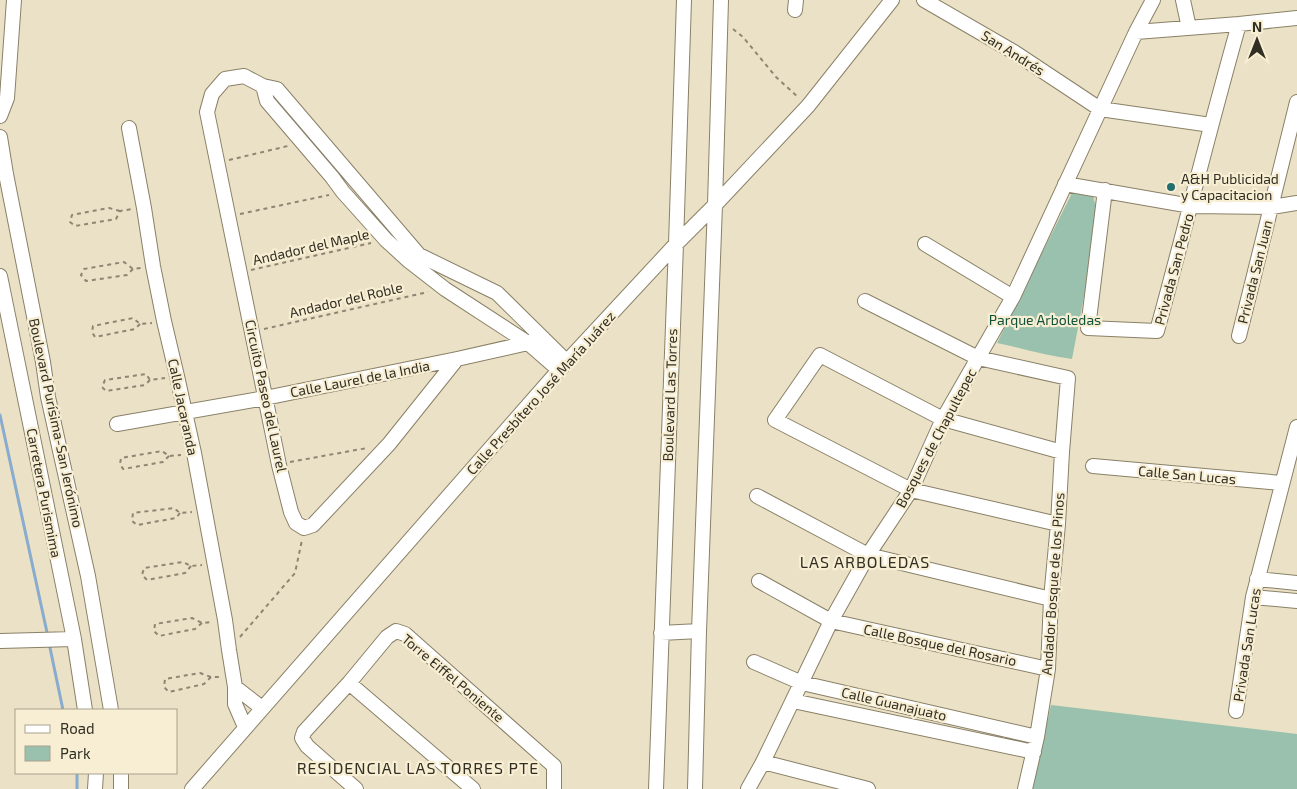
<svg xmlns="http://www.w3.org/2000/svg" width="1297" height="789" font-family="'Exo 2',sans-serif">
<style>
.green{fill:#99c1ad}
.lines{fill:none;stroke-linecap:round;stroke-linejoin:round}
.stream{stroke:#88abce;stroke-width:3}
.minor-casing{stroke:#898067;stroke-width:16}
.path{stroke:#8d8673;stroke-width:2;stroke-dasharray:4 4;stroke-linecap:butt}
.minor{stroke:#fff;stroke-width:14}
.poi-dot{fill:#236e6e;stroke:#f8eed3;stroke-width:2}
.labels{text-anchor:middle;stroke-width:4.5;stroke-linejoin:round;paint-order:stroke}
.street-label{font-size:14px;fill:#312e23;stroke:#f8eed3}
.poi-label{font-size:14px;fill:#312e23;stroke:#f8eed3;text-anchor:start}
.park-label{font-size:14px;fill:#11523b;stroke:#f8eed3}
.quarter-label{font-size:16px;letter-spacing:1px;fill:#312e23;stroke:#f8eed3}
</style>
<rect width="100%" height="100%" fill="#ebe1c6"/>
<path class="green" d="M1072,193L1093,196L1099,218L1072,359C1047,356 1022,348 997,343Z
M1051,705L1297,734V789H1032Z"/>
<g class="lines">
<path class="stream" d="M0,415L48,637
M49,643L63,710
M77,773V789"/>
<g class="minor-casing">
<path id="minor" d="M924,0L1014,52L1100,109L1211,125
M1183,0L1189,28
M795,10L796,0
M1136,32L1239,24L1297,18
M263,86L267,101L332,177L343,192L386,240L409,261L445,289L528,343L559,370
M0,116L7,98L14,0
M129,128L144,208L153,266L164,321L177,376L194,453L225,620L229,650L235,687V704L245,727
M0,137L6,174L43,362L48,397L88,576L111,710
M1065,184L1191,206L1272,207L1297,203
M1105,190L1088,328L1157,331C1185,229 1210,126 1239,24
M925,244L1013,297
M0,276L74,639L85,710
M865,301L978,358L1068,378L1062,452L1058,524L1051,599L1048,669L1037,737L1025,789
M1239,336L1297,102
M457,359L389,444L313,525L304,528L296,523L291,512L279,465L207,112L212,94L225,79L244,76L263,86L277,89L419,255L497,293L567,362
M117,424L265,398L457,359L528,343L543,338
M1093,466L1282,483
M757,496L868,555L1051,599
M1058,524L911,490L775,420L820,355L943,419L1062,452
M1257,579L1297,583
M759,581L831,621L1048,669
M1253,597L1297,601
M661,633L699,631
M0,641L74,639
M754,662L802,683L1037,737
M349,683L473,789
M235,687L262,708
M793,701L1034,752
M1236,711L1253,597L1297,427
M763,762L868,789
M121,773V789
M95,789L96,773
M192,789L559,370L676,244L715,205L808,106L892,0
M356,789L307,746L302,738L304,732L349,683L387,637L396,631L405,634L554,766V789
M656,789L676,244L684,0
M695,789L699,631L715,205L721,0
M748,789L763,762L831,621L868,555L911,490L943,419L1013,297L1136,32L1153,0"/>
</g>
<path class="path" d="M733,29L743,37L776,77L799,98
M229,160L288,146
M120,211L109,208L72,215L70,222L75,226L116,219L120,211L132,209
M240,214L329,195
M133,269L127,275L86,281L81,275L84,269L124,262L133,269L141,268
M251,270L371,243
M140,324L135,329L95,337L92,332L93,326L133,318L140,324L152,323
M264,329L428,292
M150,380L145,385L106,391L102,387L105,380L146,374L150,380L165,378
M169,456L163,462L123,469L120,464L121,458L162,451L169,456L181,455
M290,462L367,448
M180,513L176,518L137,525L132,521L133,513L174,508L180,513L192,512
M191,566L185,573L147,580L142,575L144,568L183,562L191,566L202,565
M202,623L195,629L159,636L154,631L155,624L192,618L202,623L213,622
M240,637L295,573L302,540
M211,677L204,684L169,692L164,687L165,679L200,673L211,677H221"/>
<use href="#minor" class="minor"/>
</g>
<circle class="poi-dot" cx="1171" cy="187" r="5"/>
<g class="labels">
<g class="street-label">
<text transform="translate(1013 53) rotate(32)" y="5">San Andrés</text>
<text transform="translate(311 247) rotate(-13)" y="5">Andador del Maple</text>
<text transform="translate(1174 269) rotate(-75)" y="5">Privada San Pedro</text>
<text transform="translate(1255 272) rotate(-76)" y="5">Privada San Juan</text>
<text transform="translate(346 300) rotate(-13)" y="5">Andador del Roble</text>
<text transform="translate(360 379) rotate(-11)" y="5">Calle Laurel de la India</text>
<text transform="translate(541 393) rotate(-48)" y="5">Calle Presbítero José María Juárez</text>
<text transform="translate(670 395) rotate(-88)" y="5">Boulevard Las Torres</text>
<text transform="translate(266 396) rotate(78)" y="5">Circuito Paseo del Laurel</text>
<text transform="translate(183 407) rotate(78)" y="5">Calle Jacaranda</text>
<text transform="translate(56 423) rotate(78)" y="5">Boulevard Purísima-San Jerónimo</text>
<text transform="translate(936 438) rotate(-62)" y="5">Bosques de Chapultepec</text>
<text transform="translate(1187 475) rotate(5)" y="5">Calle San Lucas</text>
<text transform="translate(44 493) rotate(79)" y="5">Carretera Purismima</text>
<text transform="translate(1053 584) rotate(-86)" y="5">Andador Bosque de los Pinos</text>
<text transform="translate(940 645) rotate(12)" y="5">Calle Bosque del Rosario</text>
<text transform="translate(1247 645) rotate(-81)" y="5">Privada San Lucas</text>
<text transform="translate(453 678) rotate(40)" y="5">Torre Eiffel Poniente</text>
<text transform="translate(894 704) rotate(13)" y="5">Calle Guanajuato</text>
</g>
<g class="poi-label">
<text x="1181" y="184">A&amp;H Publicidad<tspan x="1181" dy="16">y Capacitacion</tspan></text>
</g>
<g class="park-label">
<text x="1045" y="325">Parque Arboledas</text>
</g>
<g class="quarter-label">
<text x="865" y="568">LAS ARBOLEDAS</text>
<text x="418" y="774">RESIDENCIAL LAS TORRES PTE</text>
</g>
</g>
<rect x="15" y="709" width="162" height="65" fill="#f8eed3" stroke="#a8a18d"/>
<rect x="25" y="725" width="25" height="8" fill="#ffffff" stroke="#a8a18d"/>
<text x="60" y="734" font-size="15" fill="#312e23">Road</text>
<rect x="25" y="746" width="25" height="15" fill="#99c1ad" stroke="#a8a18d"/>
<text x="60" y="759" font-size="15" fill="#312e23">Park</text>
<g transform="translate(1257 40)" stroke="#f8eed3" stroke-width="4" paint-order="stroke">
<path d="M0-4L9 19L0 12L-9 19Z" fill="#312e23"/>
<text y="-8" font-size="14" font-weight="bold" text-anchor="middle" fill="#312e23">N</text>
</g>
</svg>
